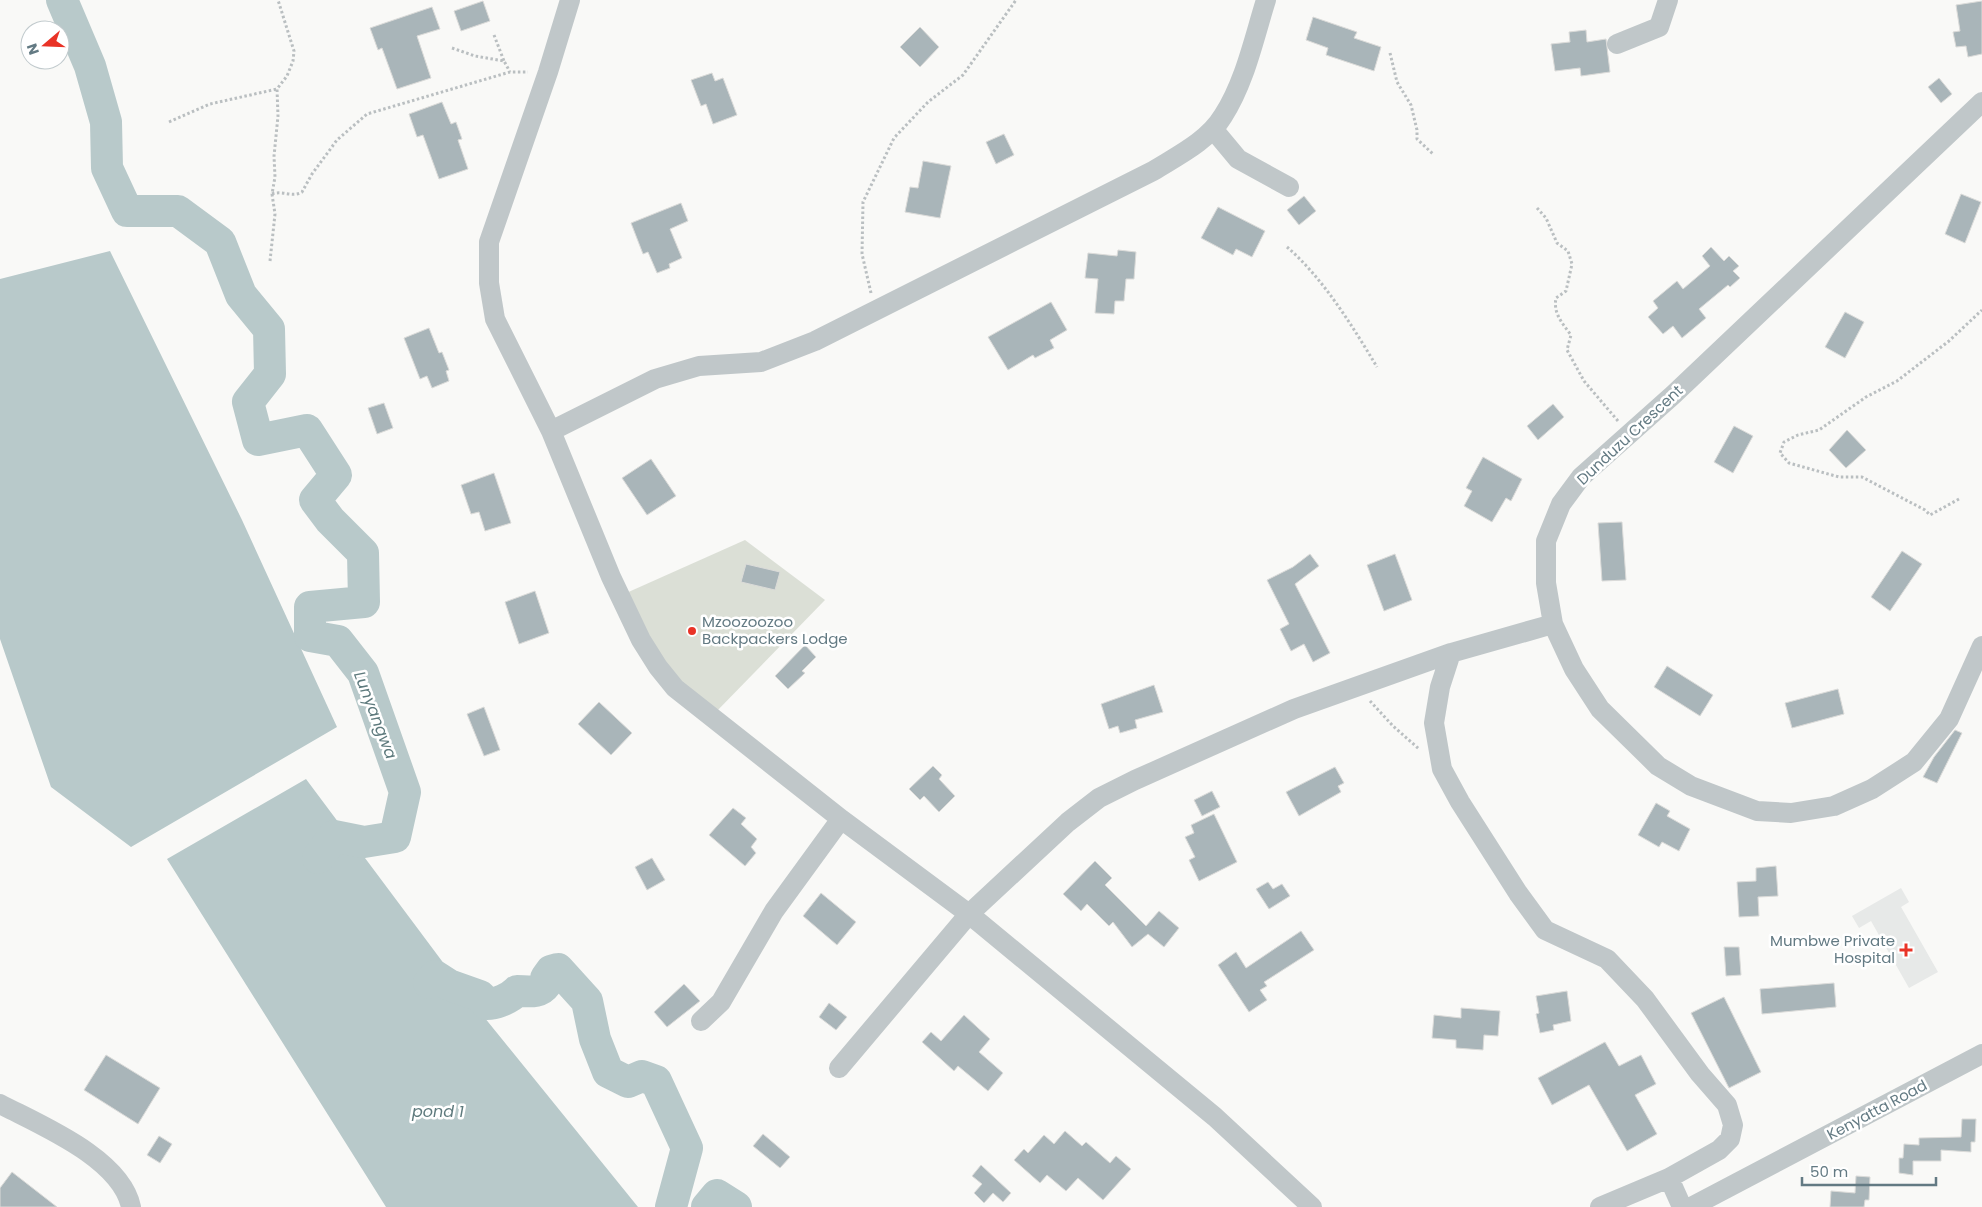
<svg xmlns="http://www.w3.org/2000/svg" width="1982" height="1207" font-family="Poppins,sans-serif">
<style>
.built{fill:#e7e9e8}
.green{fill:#dbdfd6}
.water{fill:#b8c9ca}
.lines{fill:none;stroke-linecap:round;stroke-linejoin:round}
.river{stroke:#b8c9ca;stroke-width:32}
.building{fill:#a9b5b9;stroke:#dbdbd9}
.path{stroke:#babfc1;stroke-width:3;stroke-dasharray:2.5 2.5;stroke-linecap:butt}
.minor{stroke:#c0c7c9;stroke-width:20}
.poi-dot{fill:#e93327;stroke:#fff;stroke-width:2}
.labels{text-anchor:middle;stroke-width:5;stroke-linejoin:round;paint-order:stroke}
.street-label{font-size:15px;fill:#637a83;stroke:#fff}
.poi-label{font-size:15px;fill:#637a83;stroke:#fff;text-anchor:start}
.water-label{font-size:16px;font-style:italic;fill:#5e7a7d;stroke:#fff}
</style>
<rect width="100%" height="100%" fill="#f9f9f7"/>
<path class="built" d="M1901,888L1909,902L1901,907L1938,972L1909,988L1871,921L1859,928L1852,916Z"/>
<path class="green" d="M745,540L825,600L714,714L683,691L624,594Z"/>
<path class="water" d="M110,251L242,520L337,727L131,847L51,787L0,639V279Z
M306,779L480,1012L638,1207H386L167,859Z"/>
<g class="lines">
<path class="river" d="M62,0L90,66L106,122L107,168L127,211H178L220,242L241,295L269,329L270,374L248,402L258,440L307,430L336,475L315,500L330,520L363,553L364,602L310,607V636L338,641L363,673L405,792L395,837L364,842L334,836L318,858
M429,983L435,976L449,985L480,996L487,1004C497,1004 510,998 517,991C528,991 539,994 546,984V978L551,971L558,969L587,1001L595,1039L608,1072L628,1082L642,1076L656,1081L687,1148L671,1207
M707,1207L717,1195L736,1207"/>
</g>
<path class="building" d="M483,1L490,21L461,31L454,11Z
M1982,1V54L1968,57L1966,46L1956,47L1953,32L1960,31L1956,5Z
M432,7L440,29L417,36L431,78L397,89L382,48L378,50L370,28Z
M1313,17L1357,32L1354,38L1381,47L1374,71L1326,55L1328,48L1306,40Z
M920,27L939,47L920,67L900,47Z
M1586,30L1587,42L1606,39L1610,72L1581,76L1580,68L1555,71L1551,44L1570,42L1569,32Z
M712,73L715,81L723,78L737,115L713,124L706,104L701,106L691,80Z
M1939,78L1952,94L1941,103L1928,87Z
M442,102L451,124L456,122L462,139L458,140L468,169L439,179L423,135L417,137L409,114Z
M1004,134L1014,155L996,164L986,142Z
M923,161L951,166L940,218L905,212L910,187L918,188Z
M1961,194L1981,202L1965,243L1945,234Z
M1304,196L1316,211L1299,225L1287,210Z
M681,203L688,221L670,229L682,258L669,264L670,268L657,273L648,252L643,254L631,223Z
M1218,207L1265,231L1252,257L1236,249L1233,255L1201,238Z
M1711,247L1724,261L1729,256L1739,266L1733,271L1740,278L1730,287L1728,285L1699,309L1706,318L1682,338L1673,326L1663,334L1648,317L1658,308L1653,301L1677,281L1683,289L1710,266L1702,256Z
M1118,250L1136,252L1134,279H1126L1124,301H1115L1114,314L1095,313L1098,279L1085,278L1088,253L1117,256Z
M1051,302L1067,330L1050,340L1054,348L1035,358L1033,355L1008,370L988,337Z
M1845,312L1864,322L1845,358L1825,347Z
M429,328L439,353L442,352L449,370L446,371L449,381L432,388L427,376L420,379L404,338Z
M384,403L393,428L377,434L368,408Z
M1553,404L1564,417L1538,440L1527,426Z
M1734,426L1753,436L1733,473L1714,462Z
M1847,430L1866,450L1846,468L1829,450Z
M1483,457L1522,479L1511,501L1506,498L1492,522L1464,506L1472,491L1466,488Z
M651,459L676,496L647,515L622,478Z
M494,473L511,523L485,531L479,512L471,514L461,485Z
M1622,522L1626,580L1602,581L1598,523Z
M1902,551L1922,564L1890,611L1871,597Z
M1310,554L1319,566L1295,584L1330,653L1313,662L1304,644L1291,651L1280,629L1289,624L1267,580L1293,567Z
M1395,554L1412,600L1384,611L1367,565Z
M746,564L780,572L775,590L741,582Z
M535,591L549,633L519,644L505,602Z
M805,645L816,657L802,671L805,673L788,689L775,676Z
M1667,666L1713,695L1700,716L1654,687Z
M1154,685L1163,712L1135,720L1137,728L1120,733L1118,726L1109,729L1101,704Z
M1838,689L1844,714L1792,728L1785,703Z
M599,702L632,733L611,755L578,724Z
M484,707L500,750L484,756L467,714Z
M1955,730L1962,733L1937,783L1923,777L1934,757Z
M933,766L942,775L939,779L955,796L939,812L924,796L920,800L909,789Z
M1335,767L1344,783L1338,786L1341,792L1299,816L1286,792Z
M1212,791L1220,807L1202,816L1194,800Z
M1656,803L1670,811L1667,816L1690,829L1679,851L1662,842L1659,847L1638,835Z
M733,808L746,818L741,824L757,839L751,847L756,853L745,866L709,835Z
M1214,814L1237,862L1199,881L1189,860L1195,857L1185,837L1194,833L1191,825Z
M652,858L665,880L647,890L635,867Z
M1095,861L1112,878L1105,885L1146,926L1159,911L1179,928L1164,947L1148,934L1132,947L1113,922L1109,926L1087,904L1081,911L1063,894Z
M1776,866L1778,896L1758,897L1759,916L1739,917L1737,882L1756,881V868Z
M1268,882L1273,889L1282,884L1290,896L1269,909L1256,889Z
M821,893L856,922L837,945L803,916Z
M1301,931L1314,950L1264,982L1267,986L1260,990L1267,1000L1249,1012L1218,965L1236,952L1246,968Z
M1724,947H1739L1741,975L1726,976Z
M1834,983L1836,1007L1762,1014L1760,989Z
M684,984L700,1001L667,1027L654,1012Z
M1567,991L1571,1021L1553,1025L1554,1030L1540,1033L1536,1014L1539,1013L1536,996Z
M1724,997L1761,1072L1729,1088L1691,1013Z
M829,1003L847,1017L836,1030L819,1017Z
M1461,1008L1500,1011L1498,1036L1484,1035L1483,1050L1456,1048V1040L1432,1038L1434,1015L1461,1018Z
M964,1015L990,1039L979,1052L1003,1073L988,1091L958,1066L954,1071L922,1042L931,1032L941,1041Z
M1605,1042L1619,1066L1641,1055L1656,1084L1635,1095L1657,1134L1627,1151L1589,1085L1552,1105L1538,1078Z
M106,1055L160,1088L138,1124L84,1090Z
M1962,1119H1976L1975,1142H1971V1152L1941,1150V1161H1913V1175L1899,1173V1158H1903L1904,1144L1919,1145V1138L1961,1137Z
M1065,1131L1082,1146L1086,1142L1110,1163L1116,1156L1131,1169L1103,1200L1078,1178L1066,1191L1047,1175L1040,1183L1014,1160L1024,1149L1028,1153L1044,1135L1054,1144Z
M763,1134L790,1157L780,1168L753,1146Z
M159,1136L172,1144L160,1163L147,1155Z
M981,1165L1011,1193L1003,1202L993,1193L984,1203L974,1193L982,1184L972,1176Z
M12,1172L57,1207H0V1188Z
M1856,1176L1870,1177L1869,1200H1865L1864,1207H1830L1831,1191L1855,1193Z"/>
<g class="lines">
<path class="path" d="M494,35L504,61
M452,48L475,56L504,61L510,72
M1390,53L1397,82L1411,105L1417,130V139L1434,155
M169,122L210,104L277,89
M272,194C283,190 292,198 302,192L312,174L337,140L367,114L510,72H528
M1537,208L1546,218L1557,243L1568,251L1572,264L1566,291L1556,298C1553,313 1562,323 1571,335L1567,350L1584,381L1618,421
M1287,247C1323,278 1353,327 1377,367
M270,261L275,214L272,194L275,177L274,156L278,116L277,89L287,76L293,61L294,51L278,0
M871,293L862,254L863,202L894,138L928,102L963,75L1016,0
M1959,499L1930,515L1925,510L1862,477H1839L1789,463L1780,453L1784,442L1798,435L1819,430L1866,397L1897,381L1949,341L1982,310
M1370,701L1393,726L1419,749"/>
<path class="minor" d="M570,0L548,72L489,242V283L495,319L551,431L611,577L641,640L658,667L675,688L841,819L969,914L1215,1117L1312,1207
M1617,44L1659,27L1668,0
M1982,102L1673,395L1581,477L1561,504L1546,541V583L1553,624L1574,669L1600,709L1658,766L1691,786L1757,811L1791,813L1834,806L1872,789L1914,762L1949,719L1982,646
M1213,129L1238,159L1289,187
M551,431L655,379L699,366L761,362L815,341L1153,171C1177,156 1208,141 1223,116C1245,82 1254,38 1266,0
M1451,653L1440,687L1434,723L1442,769L1460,802L1518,893L1545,930L1607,959L1645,999L1700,1074L1727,1105L1733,1125L1730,1139L1719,1150L1669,1178L1682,1207
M701,1021L721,1002L774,911L841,819
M839,1068L969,914L1068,822L1099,798L1135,780L1294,709L1451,653L1553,624
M0,1104C40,1125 121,1158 131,1207
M1600,1207L1669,1178
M1691,1207L1982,1054"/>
</g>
<g class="poi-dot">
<circle cx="692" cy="631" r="5"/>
<path d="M1903.5 942.5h5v5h5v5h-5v5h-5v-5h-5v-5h5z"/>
</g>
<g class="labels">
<g class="street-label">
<text transform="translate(1630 435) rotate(-43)" y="5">Dunduzu Crescent</text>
<text transform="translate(1877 1110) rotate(-28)" y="5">Kenyatta Road</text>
</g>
<g class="poi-label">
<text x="702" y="627">Mzoozoozoo<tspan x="702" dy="17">Backpackers Lodge</tspan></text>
<text x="1895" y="946" text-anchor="end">Mumbwe Private<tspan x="1895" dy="17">Hospital</tspan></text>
</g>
<g class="water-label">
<text transform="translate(376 715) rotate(69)" y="6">Lunyangwa</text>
<text x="438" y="1117">pond 1</text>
</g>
</g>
<g transform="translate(45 45) rotate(251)"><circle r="24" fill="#ffffff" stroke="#c1cacd"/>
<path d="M0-4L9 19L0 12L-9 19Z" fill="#e93327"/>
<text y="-8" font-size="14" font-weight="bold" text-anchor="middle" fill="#637a83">N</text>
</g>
<path d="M1802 1177v8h134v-8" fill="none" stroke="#637a83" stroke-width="2.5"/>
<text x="1810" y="1177" font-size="15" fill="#637a83" stroke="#ffffff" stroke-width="4" paint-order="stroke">50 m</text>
</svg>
